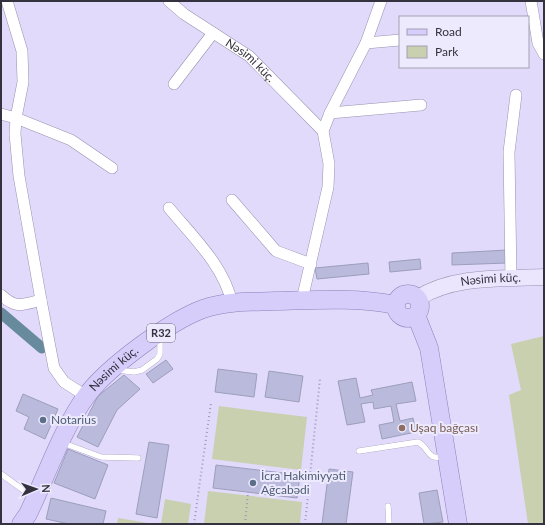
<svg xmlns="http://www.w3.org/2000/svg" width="545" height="525" font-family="Lato,sans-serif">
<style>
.green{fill:#c8d0af}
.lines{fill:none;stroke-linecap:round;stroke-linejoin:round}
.canal{stroke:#678b9d;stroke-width:11}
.building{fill:#b9badc;stroke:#9c9ebc}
.lane-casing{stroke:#9891b0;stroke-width:6}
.street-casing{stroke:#9891b0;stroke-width:12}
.secondary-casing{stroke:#9891b0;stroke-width:17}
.primary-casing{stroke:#8d81b8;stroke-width:19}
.path{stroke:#9d97b0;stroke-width:2;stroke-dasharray:1 3;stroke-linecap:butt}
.lane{stroke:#fff;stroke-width:5.5}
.street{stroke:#fff;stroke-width:11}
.secondary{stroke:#ebe6fd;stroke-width:16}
.primary{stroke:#d7cdfb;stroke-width:18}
.service-dot{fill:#5c6f8a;stroke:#eeeafe;stroke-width:1.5}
.education-dot{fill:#8d6e63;stroke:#eeeafe;stroke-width:1.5}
.labels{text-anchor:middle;stroke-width:4;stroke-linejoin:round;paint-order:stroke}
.shield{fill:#eeeafe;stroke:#6c6978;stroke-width:1}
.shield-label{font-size:11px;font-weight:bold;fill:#35323f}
.street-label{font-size:12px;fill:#35323f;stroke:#eeeafe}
.service-label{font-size:12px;fill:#4e5e75;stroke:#eeeafe;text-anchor:start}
.education-label{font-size:12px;fill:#785e54;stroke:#eeeafe;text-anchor:start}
</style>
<rect width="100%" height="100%" fill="#e2dafb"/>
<path class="green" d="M544,336V524H528L509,395L521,390L511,344Z
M219,406L307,417L301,470L212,459Z
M208,491L302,502L300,524H204Z
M165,499L191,504L188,524H161Z
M118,518L154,524H117Z"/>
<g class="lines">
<path class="canal" d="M1,313L42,348"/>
</g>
<path class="building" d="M507,250V263L452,265V253Z
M420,259L421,269L390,272L389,262Z
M368,263L369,274L317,279L315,268Z
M166,360L173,369L153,383L146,374Z
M218,369L257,374L254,397L215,392Z
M269,371L303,376L299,402L265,397Z
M124,375L140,389L117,410L98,447L77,437L98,396Z
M356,378L360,398L373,395L371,390L412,382L416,401L396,404L400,421L413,418L416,432L382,439L379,425L394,422L391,406L374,409L373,402L361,404L365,422L347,425L338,381Z
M23,394L58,409L45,439L24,429L29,417L16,411Z
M149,442L169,445L157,518L136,514Z
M68,449L108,465L95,499L54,483Z
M216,465L300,475L297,498L213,488Z
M329,469L353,472L346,524H322Z
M437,490L443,522L424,524L419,493Z
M51,498L106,511L103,524H69L46,519Z"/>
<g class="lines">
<g class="lane-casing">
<path id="lane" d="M117,370L134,372L142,370L157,359L160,354V337
M63,443L101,457L138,458
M359,451L418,442C431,449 426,461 444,456
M1,474L33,497
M388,506L389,524"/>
</g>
<g class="street-casing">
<g id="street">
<path d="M7,1L22,51L23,82L16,118L15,134L19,176L41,300L54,368L64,382L86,396"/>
<path id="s1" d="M169,1L184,14L249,56L323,131"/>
<path d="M531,1L538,43L544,54"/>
<path d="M366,43L400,40"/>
<path d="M174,84L213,33"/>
<path d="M330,113L421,105"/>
<path d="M1,114L16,118L71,140L112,168"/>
<path d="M232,200L276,251L311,264"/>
<path d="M169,208C193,237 224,266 232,303"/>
<path d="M511,279L509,152L516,95"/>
<path d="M1,295C16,309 22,305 41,300"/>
<path d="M302,300L328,187L329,164L323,131L330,113L366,43L381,1"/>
</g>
</g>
<g class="secondary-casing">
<g id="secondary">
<path id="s2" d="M418,298C454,275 502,279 544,277"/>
</g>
</g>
<g class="primary-casing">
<g id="primary">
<circle cx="408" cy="306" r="12"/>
<path d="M416,315L429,348L458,524"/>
<path id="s3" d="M21,524L28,514C46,477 63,427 87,395C108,367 170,321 203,309C225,301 251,302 275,301C315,300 356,297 395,305"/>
</g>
</g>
<path class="path" d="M194,524L211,403
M245,524L248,492
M305,524L320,379"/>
<use href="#lane" class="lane"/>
<use href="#street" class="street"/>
<use href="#secondary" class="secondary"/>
<use href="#primary" class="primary"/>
</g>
<g class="service-dot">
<circle cx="43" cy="420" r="4"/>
<circle cx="253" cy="483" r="4"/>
</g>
<circle class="education-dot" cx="402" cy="428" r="4"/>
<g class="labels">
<rect class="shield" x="147" y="324" width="28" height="18" rx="3"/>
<g class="shield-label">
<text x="161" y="337">R32</text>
</g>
<g class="street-label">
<text dy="4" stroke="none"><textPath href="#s1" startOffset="101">Nəsimi küç.</textPath></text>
<text dy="4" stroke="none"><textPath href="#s2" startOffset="76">Nəsimi küç.</textPath></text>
<text dy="4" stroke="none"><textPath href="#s3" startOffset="183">Nəsimi küç.</textPath></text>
</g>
<g class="service-label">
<text x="51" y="424">Notarius</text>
<text x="261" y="480">İcra Hakimiyyəti<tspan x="261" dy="14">Ağcabədi</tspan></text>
</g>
<g class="education-label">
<text x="410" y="432">Uşaq bağçası</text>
</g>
</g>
<rect width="545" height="525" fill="none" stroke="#35323f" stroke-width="4"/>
<rect x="399" y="16" width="130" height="52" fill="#eeeafe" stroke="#a4a0b2"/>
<rect x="407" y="29" width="20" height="6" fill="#d7cdfb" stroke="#a4a0b2"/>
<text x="435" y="36" font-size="12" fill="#35323f">Road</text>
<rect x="407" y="46" width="20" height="12" fill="#c8d0af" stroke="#a4a0b2"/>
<text x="435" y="56" font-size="12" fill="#35323f">Park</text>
<g transform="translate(36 489) rotate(88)" stroke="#eeeafe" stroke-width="3" paint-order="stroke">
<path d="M0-3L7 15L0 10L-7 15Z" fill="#35323f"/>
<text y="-6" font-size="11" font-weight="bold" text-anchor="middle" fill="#35323f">N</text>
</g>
</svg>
